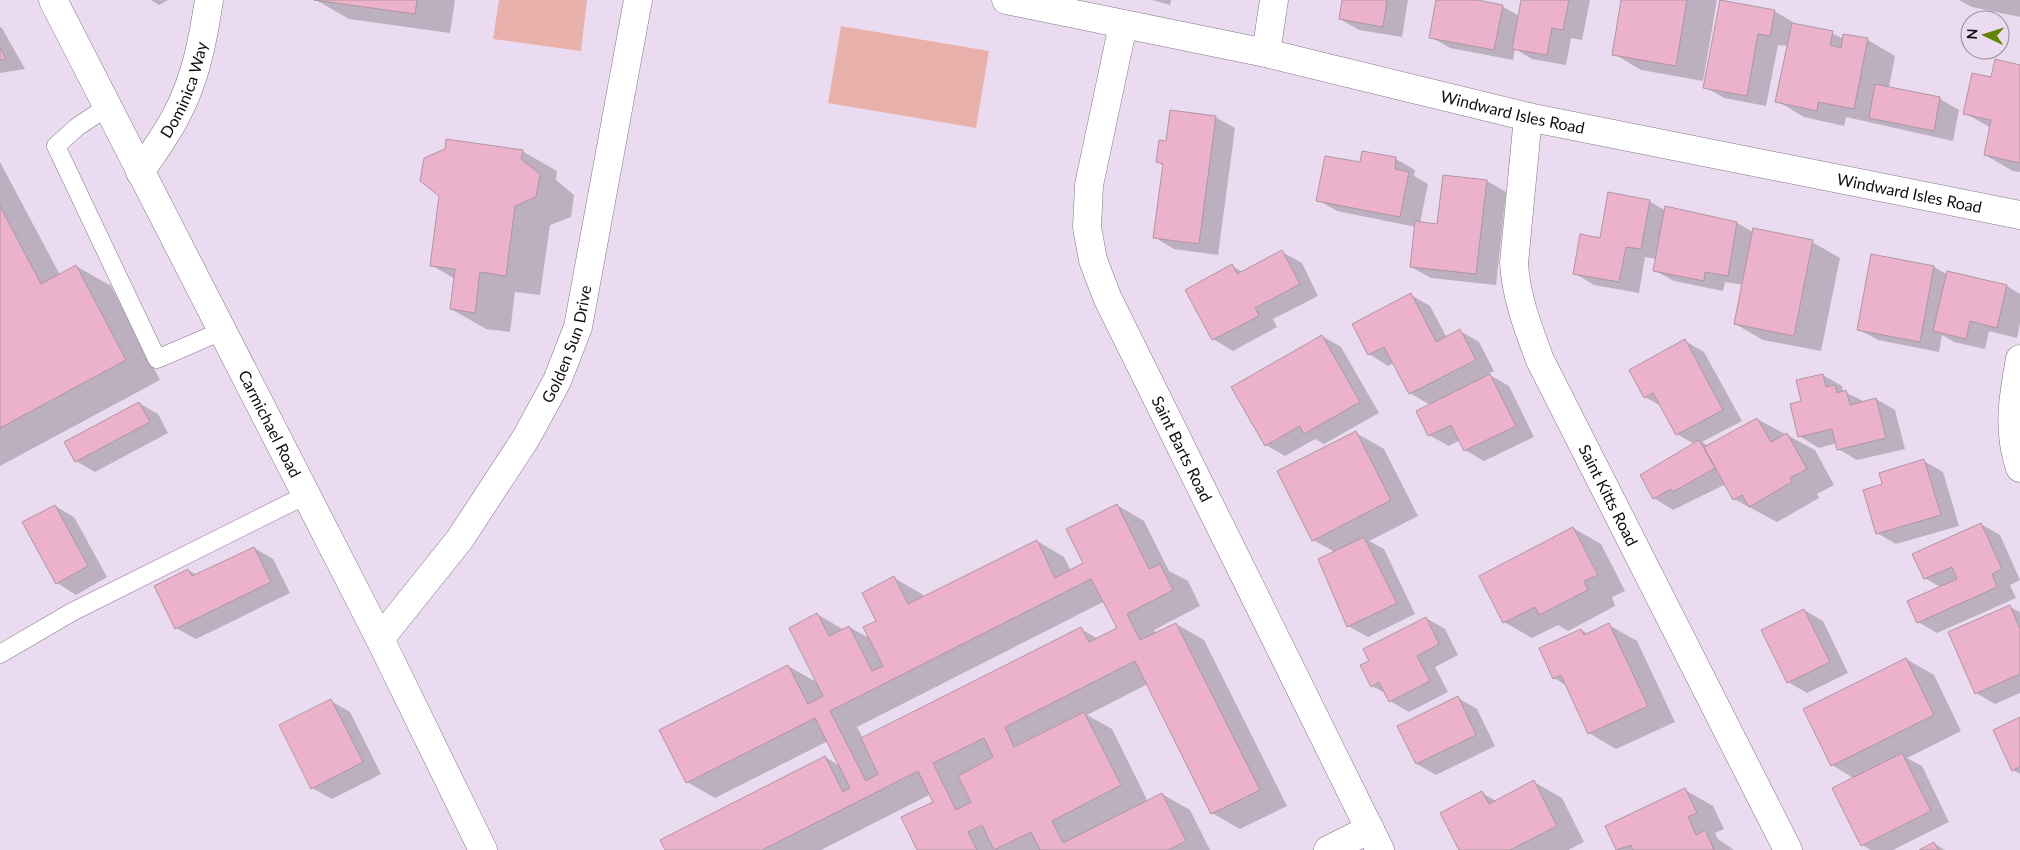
<svg xmlns="http://www.w3.org/2000/svg" width="2020" height="850" font-family="Lato,sans-serif">
<style>
.green{fill:#e8b1ab}
.shadow{fill:#0003;fill-rule:evenodd}
.building{fill:#edb2cb;stroke:#ae96a0;fill-rule:evenodd}
.lines{fill:none;stroke-linecap:round;stroke-linejoin:round}
.lane-casing{stroke:#837587;stroke-width:19}
.street-casing{stroke:#837587;stroke-width:29}
.primary-casing{stroke:#837587;stroke-width:29}
.lane{stroke:#fff;stroke-width:18}
.street{stroke:#fff;stroke-width:28}
.primary{stroke:#fff;stroke-width:28}
.labels{text-anchor:middle;stroke-width:4.5;stroke-linejoin:round;paint-order:stroke}
.street-label{font-size:16px;fill:#110c12;stroke:#ebdbf0}
</style>
<rect width="100%" height="100%" fill="#ebdbf0"/>
<path class="green" d="M499,0H587L581,51L493,39Z
M841,26L989,51L976,128L828,103Z"/>
<path class="shadow" d="M151,0H168L159,5Z
M316,0H455L450,33L349,19Z
M1152,0H1171L1170,5Z
M1343,0H1408L1402,37L1359,30L1340,19Z
M1438,0H1471L1502,6L1519,16L1522,0H1590L1582,40L1571,38L1566,65L1532,59L1515,49L1513,60L1450,48L1431,37Z
M1623,0H1717L1703,81L1641,70L1614,54Z
M1959,0H2020V17L1972,7Z
M1774,11L1793,22V24L1832,33L1844,39L1868,40L1895,56L1889,88L1940,99L1959,110L1953,141L1846,117L1844,126L1804,117L1777,101L1788,46L1778,45L1766,106L1724,98L1705,87Z
M0,27L2,28L25,69L0,73Z
M2020,66V172L2013,171L1985,155L1991,128L1965,113L1992,79Z
M1215,117L1235,128L1218,255L1174,249L1154,237L1164,166L1157,162L1167,143Z
M522,151L557,171L556,180L574,195L571,217L550,225L540,295L515,292L510,332L486,329L451,309L455,279L431,265Z
M1363,152L1396,159L1415,170L1414,176L1428,184L1420,223L1438,225L1487,181L1506,192L1496,285L1431,278L1411,267L1416,227L1337,211L1318,200L1361,163Z
M0,162L60,275L76,266L111,286L160,380L0,466Z
M1649,201L1666,211V208L1737,223L1753,232L1812,242L1840,258L1821,351L1763,340L1735,324L1743,285L1725,282L1723,291L1674,281L1654,270L1657,259L1645,257L1639,293L1594,285L1574,273L1601,239Z
M1282,252L1302,263L1318,296L1273,319L1277,327L1233,351L1213,339L1187,290L1232,266L1243,272Z
M1934,267L1948,275L2007,286L2020,294V323L2017,338L1989,331L1985,349L1954,342L1942,335L1939,352L1878,340L1858,329Z
M1411,295L1430,306L1447,338L1460,331L1479,342L1494,371L1488,374L1509,386L1534,437L1484,461L1465,450L1460,440L1449,446L1429,435L1430,405L1410,393L1394,363L1388,366L1369,354Z
M1322,336L1341,347L1379,413L1324,444L1315,439L1285,456L1266,445Z
M1685,341L1704,352L1742,421L1702,442L1708,446L1757,419L1815,450L1834,485L1817,494L1819,498L1777,522L1734,499L1726,484L1673,510L1654,498L1642,475L1694,444L1677,434L1661,406L1645,397Z
M1823,375L1842,386L1843,391L1865,402L1876,399L1895,410L1905,449L1857,460L1838,449L1837,443L1819,448L1799,436L1802,402Z
M139,403L158,414L168,433L95,472L76,461Z
M1356,433L1384,449L1418,516L1369,541L1384,549L1415,614L1368,637L1348,626L1335,552L1313,540Z
M1924,461L1943,472L1959,526L1896,544L1877,533L1884,485Z
M1117,505L1144,521L1169,571L1188,581L1200,606L1154,630L1156,634L1176,624L1204,640L1287,806L1240,829L1212,813L1148,684L1087,715L1112,729L1148,802L1162,794L1190,810L1210,850H919L935,802L931,794L821,850H666L825,757L840,766L828,741L715,798L687,782L788,666L818,683L817,614L844,630L849,627L871,639L894,578L922,594L924,598L1037,541L1064,557L1071,571L1085,564ZM1105,601L1119,628L1098,639L1081,629L863,738L857,727Z
M55,506L74,517L107,577L76,595L57,583Z
M1981,524L2000,535L2020,580L2010,585L2016,598L1937,633L1918,622L1940,587L1925,578Z
M1573,528L1601,544L1625,591L1612,597L1615,606L1568,631L1558,625L1532,638L1504,622Z
M254,548L273,559L290,593L196,639L176,628L188,570L197,575Z
M2010,607L2020,612V693L1995,704L1976,693Z
M1804,610L1823,621L1848,673L1807,693L1788,682Z
M1426,618L1445,629L1458,655L1435,667L1448,692L1409,712L1390,701L1387,694L1372,686L1370,661Z
M1609,625L1637,641L1675,722L1616,749L1589,733L1567,686L1554,678L1581,630L1589,634Z
M1906,659L1934,675L1961,731L1907,758L1922,766L1949,822L1893,850H1871L1862,845L1855,779L1832,765Z
M1458,698L1477,709L1495,746L1436,775L1417,764L1399,727Z
M331,701L350,712L381,774L332,799L312,788Z
M2020,718V774L2013,770Z
M1534,782L1562,798L1584,842L1568,850H1460L1482,793L1496,801Z
M1685,790L1713,806L1724,829L1715,833L1718,839L1734,850H1617L1606,827Z
M1933,843L1945,850H1921Z"/>
<path class="building" d="M314,0H417L415,14Z
M1342,0H1387L1383,27L1339,19Z
M1436,0H1477L1503,5L1494,50L1429,38Z
M1521,0H1569L1563,30L1552,28L1547,55L1512,49Z
M1621,0H1687L1676,66L1612,55Z
M1720,0L1775,10L1770,36L1758,34L1747,96L1703,88Z
M1792,23L1833,31L1830,45L1841,48L1843,34L1868,38L1854,109L1818,102L1817,111L1775,102Z
M0,47L6,59L0,60Z
M1995,59L2020,65V163L1984,155L1991,120L1963,114L1972,73L1991,77Z
M1875,84L1940,97L1934,131L1869,118Z
M1170,110L1216,116L1199,244L1153,238L1163,164L1156,162L1159,140L1166,141Z
M446,139L523,150L521,159L540,174L536,197L515,206L506,276L480,272L475,313L450,309L455,269L430,266L439,196L420,181L424,158L445,149Z
M1362,151L1396,157L1395,169L1409,172L1400,217L1316,201L1325,156L1360,162Z
M1443,175L1487,180L1476,274L1410,267L1415,221L1437,224Z
M1608,192L1650,200L1641,249L1626,247L1619,282L1573,274L1580,234L1600,238Z
M0,206L41,284L76,265L126,360L0,428Z
M1665,206L1737,222L1728,276L1705,272L1704,281L1653,271Z
M1753,228L1813,240L1794,336L1734,324Z
M1282,250L1300,284L1255,308L1259,316L1212,340L1185,290L1232,264L1237,274Z
M1871,254L1934,266L1920,342L1857,330Z
M1947,271L2007,285L1997,328L1970,321L1966,339L1933,331Z
M1411,293L1436,342L1460,329L1476,360L1409,394L1384,347L1368,355L1352,324Z
M1322,335L1360,402L1304,434L1300,426L1265,446L1231,387Z
M1685,339L1723,410L1676,435L1653,393L1644,398L1629,370Z
M1490,374L1516,426L1464,451L1451,425L1428,436L1416,411Z
M1823,374L1826,387L1835,385L1837,393L1846,390L1850,405L1876,398L1886,438L1837,450L1832,429L1798,437L1790,404L1801,401L1796,380Z
M139,402L150,422L75,462L64,442Z
M1757,418L1771,442L1787,433L1807,469L1790,478L1792,482L1749,507L1742,495L1733,500L1704,447Z
M1356,431L1391,500L1312,541L1277,471Z
M1699,440L1715,468L1673,492L1671,489L1653,499L1640,475Z
M1924,459L1941,515L1876,534L1863,490L1882,484L1879,473Z
M1117,504L1149,569L1160,564L1173,590L1127,614L1140,640L1176,623L1260,790L1211,814L1135,661L1005,727L1014,747L1084,712L1121,785L1052,821L1063,843L1162,793L1186,841L1168,850H1040L1031,832L994,850L982,825L968,832L977,850H917L901,817L933,802L918,771L762,850H665L660,840L825,756L843,792L850,788L815,718L686,783L659,730L788,665L808,704L823,696L789,628L817,613L829,636L849,626L872,671L883,666L863,627L876,621L862,593L894,576L908,604L1037,540L1055,578L1083,563L1066,529ZM1091,579L1117,628L1089,642L1081,627L861,738L878,774L866,781L830,711ZM984,738L993,757L958,776L971,802L956,810L933,763Z
M55,505L88,566L56,584L22,522Z
M1981,523L2002,569L1992,574L1997,587L1917,623L1907,601L1957,579L1952,567L1924,579L1912,554Z
M1573,527L1598,575L1584,581L1588,590L1539,615L1535,607L1503,623L1479,576Z
M1364,537L1397,603L1347,627L1318,559Z
M254,547L271,582L175,629L154,586L188,569L192,576Z
M2010,605L2020,629V674L1975,694L1948,632Z
M1804,609L1830,662L1787,683L1761,630Z
M1426,617L1439,644L1417,656L1430,681L1389,702L1379,682L1371,687L1360,665L1369,661L1363,649Z
M1609,623L1648,706L1588,734L1561,675L1553,679L1539,648L1581,629L1584,635Z
M1906,658L1934,715L1831,766L1803,709Z
M1458,696L1476,735L1416,764L1397,726Z
M331,699L363,762L311,789L279,725Z
M2020,717V767L2012,771L1993,730Z
M1902,753L1931,811L1861,846L1832,788Z
M1534,780L1557,826L1510,850H1459L1440,813L1482,791L1489,804Z
M1685,788L1697,813L1688,817L1696,835L1705,830L1714,850H1633L1631,845L1616,850L1605,826Z
M1934,842L1938,850H1919Z"/>
<g class="lines">
<g class="lane-casing">
<path id="lane" d="M107,107L77,127L56,146L157,359L222,331
M0,654L72,612L306,495"/>
</g>
<g class="street-casing">
<g id="street">
<path id="s1" d="M1006,0L1266,53L1528,117L2020,215"/>
<path id="s2" d="M1123,25L1089,185L1087,227L1093,260L1107,297L1380,850"/>
<path d="M1266,53L1274,0"/>
<path id="s3" d="M1528,117L1514,263C1516,297 1528,328 1540,360L1788,850"/>
<path id="s4" d="M140,172C153,153 167,134 177,114C196,78 203,39 209,0"/>
<path d="M2020,359C2013,397 2007,430 2020,468"/>
<path id="s5" d="M380,639L460,539L526,438L557,381L578,327L638,0"/>
<path d="M1328,850L1370,829"/>
</g>
</g>
<g class="primary-casing">
<g id="primary">
<path id="s6" d="M53,0L380,639L483,850"/>
</g>
</g>
<use href="#lane" class="lane"/>
<use href="#street" class="street"/>
<use href="#primary" class="primary"/>
</g>
<g class="labels">
<g class="street-label">
<text dy="6" stroke="none"><textPath href="#s4" startOffset="94">Dominica Way</textPath></text>
<text dy="6" stroke="none"><textPath href="#s1" startOffset="519">Windward Isles Road</textPath></text>
<text dy="6" stroke="none"><textPath href="#s1" startOffset="924">Windward Isles Road</textPath></text>
<text dy="6" stroke="none"><textPath href="#s5" startOffset="352">Golden Sun Drive</textPath></text>
<text dy="6" stroke="none"><textPath href="#s6" startOffset="476">Carmichael Road</textPath></text>
<text dy="6" stroke="none"><textPath href="#s2" startOffset="448">Saint Barts Road</textPath></text>
<text dy="6" stroke="none"><textPath href="#s3" startOffset="399">Saint Kitts Road</textPath></text>
</g>
</g>
<g transform="translate(1985 35) rotate(274)"><circle r="24" fill="#ebdbf0" stroke="#948897"/>
<path d="M0-4L9 19L0 12L-9 19Z" fill="#628504"/>
<text y="-8" font-size="14" font-weight="bold" text-anchor="middle" fill="#110c12">N</text>
</g>
</svg>
